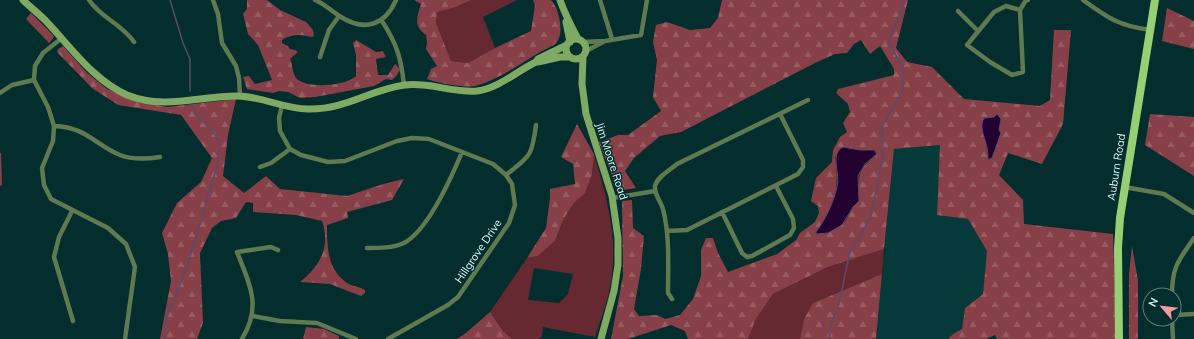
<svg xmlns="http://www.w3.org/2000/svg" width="1194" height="339" font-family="Mulish,sans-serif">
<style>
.built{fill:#063939}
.grass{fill:#672931;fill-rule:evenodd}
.forest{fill:url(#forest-firs);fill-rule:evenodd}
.water{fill:#220030;stroke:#594b6d}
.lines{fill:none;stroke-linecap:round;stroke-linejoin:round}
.stream{stroke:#594b6d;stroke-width:1.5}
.street{stroke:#5f7a50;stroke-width:4.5}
.secondary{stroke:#7eaa64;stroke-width:7}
.primary{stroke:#96cf74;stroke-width:8}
.labels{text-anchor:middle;stroke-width:3;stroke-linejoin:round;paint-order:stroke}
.street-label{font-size:11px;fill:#d8fbfa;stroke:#042d2d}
</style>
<defs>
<pattern id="forest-firs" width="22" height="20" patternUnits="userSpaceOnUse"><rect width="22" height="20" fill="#884048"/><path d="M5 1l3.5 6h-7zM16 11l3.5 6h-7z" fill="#985c63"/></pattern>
</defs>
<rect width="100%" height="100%" fill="#042d2d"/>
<path class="built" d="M941,145L937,214L968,219L987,251L983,294L965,308L962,329L953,334L948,339H876L894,149Z"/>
<path class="grass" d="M471,0H517L483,17L495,48L468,63L451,61L436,23L437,11L456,7Z
M594,154C607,198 619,241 610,287C607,304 600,321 595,337L543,327L542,337L538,339H512L503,331L490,312L527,258L538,256L555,241L563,220L574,203L585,193L592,175ZM534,268L573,274L568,294L559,303L528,300Z
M884,249L882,274L813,303L804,319L800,339H748L756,319L773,294L828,267Z"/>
<path class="forest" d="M247,0H267L280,10L306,22L313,30L314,36L311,37C301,34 291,34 282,40V43L288,46L290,49L295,50L298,52L290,59C293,65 292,74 297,79C308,89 346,86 356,76V55L353,43L356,40L376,52L383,51L386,57L376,59L378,75H388L395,64L400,69L397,75L392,80L386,79L374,86L315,97L300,98L288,92L279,91L273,93L247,89L243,77L249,76L255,84L272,80L258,45L248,34L243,14L247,9Z
M471,0L456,7L437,12L436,23L451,61L468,63L495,48L531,31L535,5L533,0H551C559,8 565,34 556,43C552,47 545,49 540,52C520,64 498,80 475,86C465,88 437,83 427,79L431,69L437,66L426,49L427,42L426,35C413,26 417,17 421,4L414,0Z
M722,0H908L896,48L907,62L932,67L964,99L1040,106L1050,100L1054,30H1071L1063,124L1042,164L1008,153L999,175L1023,200L1024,224L1113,234L1116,339H997L995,335L986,339H948L953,334L962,329L965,308L983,294L987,251L968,219L937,215L940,145L894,149L884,249L828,267L773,294L756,319L748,339H688L685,331L671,325L628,339H611L623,276L622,201L632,200L633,228L644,236L641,269L634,309L639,316L657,315L665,319L680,315L693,299L701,276V250L706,238H713L718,253L728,272L777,254L796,240L800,233L815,222L819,213L818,206L811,201L816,178L832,162L833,150L840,137L847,132L843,123L850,112L848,104L836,93L838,89L894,75V69L880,46L870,54L861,40L854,44L847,53L835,54L815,63L681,132L660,136L634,158L625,171L636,188L618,191L599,142L618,135H628L661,111L653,97L657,60L653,42L656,25L667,22L690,30L710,28L718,18ZM997,115C1000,125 1000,140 995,150C994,153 990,157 988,160C987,145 983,133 984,118L994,117ZM843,147L860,150H874L873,158C853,173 861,183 857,204L853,207L845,222L838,227L828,233L819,234L816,232C835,207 840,188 835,157Z
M1167,8L1194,21V49L1162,41Z
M31,13L53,35L54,37L49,43L26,19Z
M63,46L87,73L107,89L135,101L167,107L236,99L228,135L223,176L244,193L266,176L280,189L347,196L383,184L404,179L392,200L347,212L348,218L327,225C327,247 327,269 347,283C352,286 360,287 365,290V293L361,296L330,284L300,282C320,266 331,247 322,221L296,215L253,212V203L246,202L236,218L221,221L212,228L200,253L203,323L197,339H160L171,281L168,254L162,233L177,203L201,182L212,158L181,115L118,105L92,88L57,52L58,49Z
M1150,114L1194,117V176L1145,145Z
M577,124L594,154L592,175L585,193L574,203L563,220L555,241L538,256L527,258L546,228L550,198V189L575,184L573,164L561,157Z
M0,153H1L2,185L0,186Z
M1132,246L1138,281V339H1129V274Z
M882,274L876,339H800L804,319L813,303Z
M490,312L503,331L512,339H457L466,333Z
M306,327L324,329L339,336V339H303Z"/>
<path class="water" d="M997,114L1001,119L999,130L1001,133L992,158L988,160C988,155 988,149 986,144C984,135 979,126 984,118L994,117Z
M843,147L860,150H874L877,154L865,164L858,176L859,201L853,207L842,225L828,233L816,234V232C826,218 833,204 837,187C841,175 829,154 843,147Z"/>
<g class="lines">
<path class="stream" d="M170,0L183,43L190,59V91
M164,339L167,317L187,267L218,163C219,156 221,145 217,138C210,126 197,119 192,106
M829,339L832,322L839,304L850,251L859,239L871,216L883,156L882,127L903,90V66L888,43L905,0"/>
<path class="street" d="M89,0C101,18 122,24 134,42
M213,0L218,14L222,43L236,66L239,78L240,96
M315,0C325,4 331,11 341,17C365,32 385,25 396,0
M600,0L612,39
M1083,0C1108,18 1119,26 1150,30
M1020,10L1006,6L994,12L967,45L990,62L1012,75L1023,72L1020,10L1026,0H1028
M958,11L978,31
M382,21C397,44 401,58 404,85
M62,38L43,53L35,66L34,80L48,107L54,126L53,141L42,168L44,185L51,199L108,228L126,244L135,267L125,339
M583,42L605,41L641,35L647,0
M586,51L605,41
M320,57L329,30L339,16
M0,93L12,85L34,80
M282,105L279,118L280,131L290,149L301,155L328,162L345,161L397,141L412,138L429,139L493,164L506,175L512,184L515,205L509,223L458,297L448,305L388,339
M54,126C86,127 94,144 120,155C132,160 147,159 160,157
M260,167L271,163L290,149
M506,175C531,155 532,156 536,125
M1124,187L1164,194L1194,213
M613,198L655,191
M72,211L59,237L54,257L73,321
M722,212L742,253L747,257L752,256L790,235L794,228L793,219L776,186
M667,231L687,230L798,174L803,167V160L780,114
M367,248C380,248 393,248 404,243C428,230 452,176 462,152
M1172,295C1172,266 1179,260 1194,238
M672,299L668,293C668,266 670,236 663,209C661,202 654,194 655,186C657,177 670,170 677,164L808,100
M1174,315L1194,314
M253,316L280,321L317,323L356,339
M1172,319L1173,339
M242,339C262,306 250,285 237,252L271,247L278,250"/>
<path class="secondary" d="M23,0C30,7 38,13 45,20C70,46 93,80 127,95C164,110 199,96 237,96C261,96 284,109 308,109C346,110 371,89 405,85C429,82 453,93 477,91C499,88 517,71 536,62L538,59L567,45
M560,0C565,14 571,26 578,39
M566,22L570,42
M566 49a10 10 0 1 1 20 0a10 10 0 1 1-20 0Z
M583,57L582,84L586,114L612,196L618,238V265L614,291L601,339
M538,62L560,57H570"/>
<path class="primary" d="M1119,339L1118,248L1120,218L1155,0"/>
</g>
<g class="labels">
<g class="street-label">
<text transform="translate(612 161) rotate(72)" y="4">Jim Moore Road</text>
<text transform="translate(1116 167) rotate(-81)" y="4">Auburn Road</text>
<text transform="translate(478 251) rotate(-56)" y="4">Hillgrove Drive</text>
</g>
</g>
<g transform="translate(1162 307) rotate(298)"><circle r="19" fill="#042d2d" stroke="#597f7f"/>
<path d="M0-3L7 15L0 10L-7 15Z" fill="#f49aa1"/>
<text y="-6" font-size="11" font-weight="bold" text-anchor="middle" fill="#d8fbfa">N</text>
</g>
</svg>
